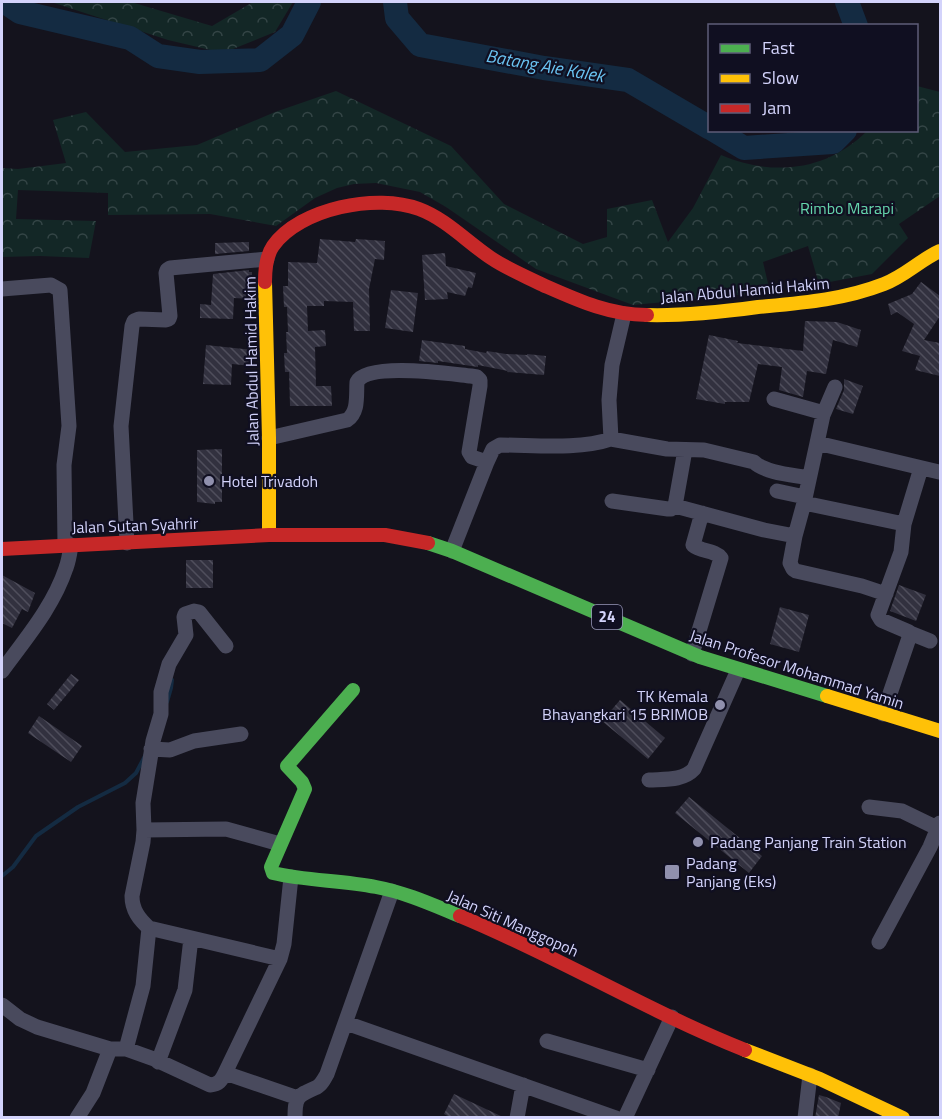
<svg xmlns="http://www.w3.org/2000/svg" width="942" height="1119" font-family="'Titillium Web',sans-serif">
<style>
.forest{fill:url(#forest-crowns)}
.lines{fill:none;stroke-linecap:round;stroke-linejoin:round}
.stream{stroke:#142b42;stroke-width:4}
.river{stroke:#142b42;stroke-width:24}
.building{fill:url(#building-back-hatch)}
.street{stroke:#494a5d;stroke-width:15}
.fast{stroke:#4caf50;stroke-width:14}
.slow{stroke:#ffc107;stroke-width:14}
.jam{stroke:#c62828;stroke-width:14}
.poi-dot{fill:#9090ad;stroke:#100f21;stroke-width:2}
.labels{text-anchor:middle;stroke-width:4.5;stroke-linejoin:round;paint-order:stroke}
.shield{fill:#100f21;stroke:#9898ba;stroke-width:1.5}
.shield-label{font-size:15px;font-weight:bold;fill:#d3d3fb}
.park-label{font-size:16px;fill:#65d5ac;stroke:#100f21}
.street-label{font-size:16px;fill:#d3d3fb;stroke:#100f21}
.poi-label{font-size:16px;fill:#d3d3fb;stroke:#100f21;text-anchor:start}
.water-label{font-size:18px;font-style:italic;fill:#6ac3f2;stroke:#100f21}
</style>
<defs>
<pattern id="forest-crowns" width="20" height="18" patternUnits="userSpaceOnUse" patternTransform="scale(1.5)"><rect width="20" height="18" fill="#132726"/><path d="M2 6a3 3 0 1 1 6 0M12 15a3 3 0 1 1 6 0" fill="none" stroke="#344546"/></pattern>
<pattern id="building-back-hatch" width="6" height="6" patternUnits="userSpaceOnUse" patternTransform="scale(1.5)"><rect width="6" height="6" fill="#32313f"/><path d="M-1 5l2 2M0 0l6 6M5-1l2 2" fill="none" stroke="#4f4e5c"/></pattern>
</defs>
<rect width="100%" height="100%" fill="#14131d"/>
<path class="forest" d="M51,2H131L212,26L253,2H293L275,32L223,53L168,40Z
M917,86L940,92V196L899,224L908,238L872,274L819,284L808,246L763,262L770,292L633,305L536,269L446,207L420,192L376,183L354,184L337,188L315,198L276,226L210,214L108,215V193L18,190L16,219L96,221L89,258L40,256L2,257V168L18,169L66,163L53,120L86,112L125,152L197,145L275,112L336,91L451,146L504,204L583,244L607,237V209L652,200L668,242L693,208L721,155C773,177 827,171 867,131L916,130Z"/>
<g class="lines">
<path class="stream" d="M167,702L171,688L172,680
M2,876L13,867L36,836L78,807L125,783L136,773L146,754"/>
<path class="river" d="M5,2L20,12L130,38L158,56L200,62L260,60L292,35L309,2
M395,2L397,18L420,45L544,68L628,80L710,128
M847,2L856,26
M714,130L744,148L833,142L845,130"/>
</g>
<path class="building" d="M320,239L355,242L356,239L385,241L384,260L375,259L369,289L370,331H354L353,302L324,301V306H307L308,331L325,330L326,346L315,347L316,386H331L332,406H290L289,372H285L284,353H287L286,332H288L287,307H284L283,286H288V262L317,263Z
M249,242V251L215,254V243Z
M445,253L446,266L476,273L472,288L468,287L465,296L447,292L448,299L425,300L422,255Z
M249,270V272H252V299L234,298L233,319L200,318V304L211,305L213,274Z
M921,282L940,296V316L924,340L940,343V376L915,370L920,356L902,351L914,324L897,312L891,315L888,304L912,294Z
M391,290L418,293L413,332L385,328Z
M805,321L837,322L861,330L857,347L833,340L826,374L807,371L803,397L779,390L782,367L758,364L749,402H725V404L696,399L709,335L738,341L737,343L803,351Z
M422,340L465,346V349L486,353L487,351L506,354L527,355V354L546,356L544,375L507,372L508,371L478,365V367L438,361V363L419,361Z
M206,345L253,350L252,366L232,364L231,385L203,384Z
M844,379L863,386L853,414L836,409L844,390Z
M222,449V502H215V504L197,502V450Z
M186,560H213V588H186Z
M2,575L35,593L28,612L22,609L12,628L2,623Z
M899,585L926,595L916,621L890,611Z
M780,607L809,615L799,652L770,644Z
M71,674L79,680L54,710L47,704Z
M620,700L665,738L648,759L602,721Z
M39,716L82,746L71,762L28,733Z
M689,797L762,856L749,873L675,813Z
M454,1094L505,1118H451L444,1114Z
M819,1095L826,1097L841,1103L838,1118H815Z"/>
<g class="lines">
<path class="street" d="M2,289L51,285L60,290L69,426L64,465L65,545
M774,399L824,413
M269,438L347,420C359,412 356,395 357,382C368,362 450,374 471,376L477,377L480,380V386L469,452L472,457L487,462
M611,439L609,400L612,365L624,314
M817,443L823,415L835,387
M777,491L805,497
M612,501L668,509H671L675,506L764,530L795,536
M804,503L904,524
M675,506L685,450
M127,543L121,426L132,326L134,321L139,319L166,320L169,319L170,316L166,273L167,270L170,268L267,259
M452,551L487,462L493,449L500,445C534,445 579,450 611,439L667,449L704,450L754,462C765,473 794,475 809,478
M886,594L862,586L796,571L793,569L790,563L795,536L804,503L817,443L939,472
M910,633L930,641
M692,654L721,558C715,550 701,552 693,545L702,513
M2,671C26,638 53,607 66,568C69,560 70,552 71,545
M883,714L910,635L909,632L881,620L878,615L901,552L904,524L921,468
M151,749L170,750L194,741L241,734
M649,780C665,779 683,781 694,769L738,670
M869,807L902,811L939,829
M144,830L143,803L153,741L161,714V692L169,664L186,635L184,617L185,614L194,611L199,612L226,646
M149,928L280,959
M879,942L930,847L940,823
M2,1005L20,1019L37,1027L110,1049H126L154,1059L210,1085C219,1084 221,1081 225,1073L280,959L284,944L291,877
M346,1023L616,1118
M547,1041L648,1070
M126,1049L143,986L149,928C139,919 132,910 132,896L143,842L144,830L226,829L280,844
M158,1062L185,990L191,938
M225,1073L298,1098
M77,1118L93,1093L110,1049
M295,1118C295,1097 297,1096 315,1088C321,1086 324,1079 327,1074L392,891
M517,1118L523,1085
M625,1118L672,1017
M805,1118L810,1075"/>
<path class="fast" d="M428,543L452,551L700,657L827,696
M353,690L287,766L302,782L305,789L271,867L273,873C307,881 341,880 376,887C404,892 433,905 460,916"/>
<path class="slow" d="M265,282L269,438V535
M647,315C684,316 721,312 758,307C801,303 843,300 884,284C905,276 920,260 940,251
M827,696L940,731
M745,1050L820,1079L903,1118"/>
<path class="jam" d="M265,282C265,270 266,256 273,246C300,208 377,193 419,209C446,219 467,242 491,258C507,269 525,276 543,285C577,300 609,315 647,315
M2,549L269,535H385L428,543
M460,916C557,956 647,1011 745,1050"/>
</g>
<g class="poi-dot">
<circle cx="209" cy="481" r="6"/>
<circle cx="720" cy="705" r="6"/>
<circle cx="698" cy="842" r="6"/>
<rect x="664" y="864" width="16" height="16" rx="3"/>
</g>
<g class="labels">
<rect class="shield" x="592" y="605" width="30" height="24" rx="4.5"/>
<g class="shield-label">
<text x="607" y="622">24</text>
</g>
<g class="park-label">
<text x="847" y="214">Rimbo Marapi</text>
</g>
<g class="street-label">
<text transform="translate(745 290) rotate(-5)" y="6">Jalan Abdul Hamid Hakim</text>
<text transform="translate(251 361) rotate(-91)" y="6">Jalan Abdul Hamid Hakim</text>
<text transform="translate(135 525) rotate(-2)" y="6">Jalan Sutan Syahrir</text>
<text transform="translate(797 669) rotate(18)" y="6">Jalan Profesor Mohammad Yamin</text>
<text transform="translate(513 923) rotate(24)" y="6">Jalan Siti Manggopoh</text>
</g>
<g class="poi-label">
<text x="221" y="487">Hotel Trivadoh</text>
<text x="708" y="702" text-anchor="end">TK Kemala<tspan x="708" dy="18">Bhayangkari 15 BRIMOB</tspan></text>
<text x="710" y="848">Padang Panjang Train Station</text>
<text x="686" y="869">Padang<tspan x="686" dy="18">Panjang (Eks)</tspan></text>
</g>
<g class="water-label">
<text transform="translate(545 66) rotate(10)" y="6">Batang Aie Kalek</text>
</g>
</g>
<rect width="942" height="1119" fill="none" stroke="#d3d3fb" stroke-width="6"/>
<rect x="708" y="24" width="210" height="108" fill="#100f21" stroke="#5e5d78" stroke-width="1.5"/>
<rect x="720" y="44" width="30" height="9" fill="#4caf50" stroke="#5e5d78" stroke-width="1.5"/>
<text x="762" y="54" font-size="18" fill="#d3d3fb">Fast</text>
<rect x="720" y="74" width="30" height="9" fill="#ffc107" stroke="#5e5d78" stroke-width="1.5"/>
<text x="762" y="84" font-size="18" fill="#d3d3fb">Slow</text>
<rect x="720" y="104" width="30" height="9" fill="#c62828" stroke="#5e5d78" stroke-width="1.5"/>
<text x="762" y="114" font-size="18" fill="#d3d3fb">Jam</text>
</svg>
